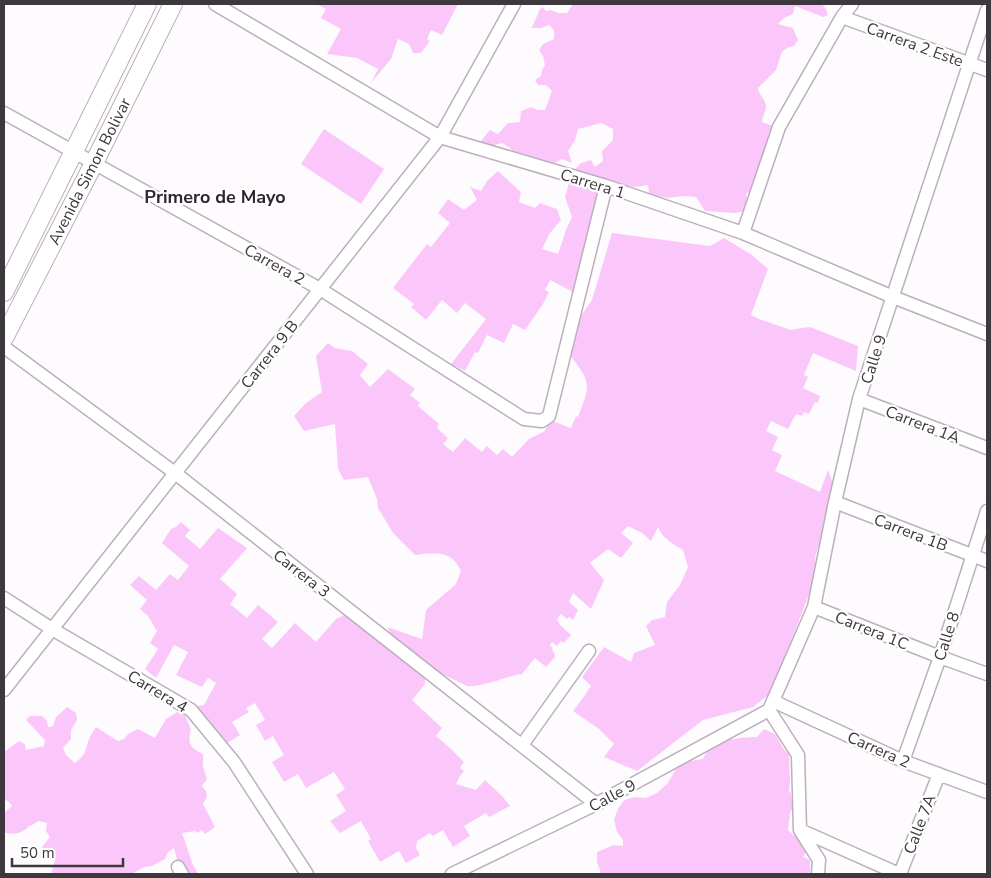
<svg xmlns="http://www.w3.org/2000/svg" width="991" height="878" font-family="'Nunito Sans',sans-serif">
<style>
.green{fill:#fbc7fb}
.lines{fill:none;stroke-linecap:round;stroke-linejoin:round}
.minor-casing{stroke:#bcafbc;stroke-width:15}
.secondary-casing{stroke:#bcafbc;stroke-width:20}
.minor{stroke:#fff;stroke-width:12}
.secondary{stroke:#fff;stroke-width:18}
.labels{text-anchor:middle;stroke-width:4.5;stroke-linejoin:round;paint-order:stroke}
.street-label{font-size:16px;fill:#3d383d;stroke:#fff}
.neighbourhood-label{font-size:18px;font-weight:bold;fill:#302630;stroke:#fff}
</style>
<rect width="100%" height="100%" fill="#fdfbfd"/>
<path class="green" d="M316,4H458L442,35L431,30L427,39L430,41L421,53H413L409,44L398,39L391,59L371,83L378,69L357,58L327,54L341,29L321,18L326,9Z
M573,4H822L826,9L828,15L823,17L795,6L793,14L784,18L778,24L793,28L798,40L794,46L787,48L782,52L776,70L758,88C759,96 766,99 766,107C766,112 762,116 762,122L773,126L768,134L770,139L766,143L768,147L754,188L746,194L748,202L745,211L735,213L705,211L696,197L685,196L667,198L649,194L648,185L635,187L624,186L621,183L613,184L602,177L589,175L574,170L581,163L591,160L595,167L603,161L602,151L613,140V129L601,123L578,129L575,140L568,151L572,163L562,159L555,163L539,162L516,156L510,148L502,143L491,146L481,141L490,130L498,134L508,123L520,122L521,111L531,107L538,110H545L552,91L546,85H538L535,80L541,76L542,70L545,65L543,56L539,50L543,44L554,39V30L549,25L541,28H532C534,21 538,16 539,10L543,7L546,11L551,10L558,13H567Z
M324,129L384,169L361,204L301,164Z
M498,171L521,192L519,202L535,208L540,203L557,209L561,220L550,233L542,249L558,254L566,230L572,217L565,197L569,183L598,189L575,293L550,280L545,290L549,292L543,304L525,330L513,324L504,343L487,335L478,353L475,352L465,371L451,364L486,319L465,303L457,313L442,300L426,320L411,307L414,304L393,288L427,244L431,247L450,223L438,213L448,199L464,210L477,200L470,187L481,191L487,181Z
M612,233L710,246L724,238L752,255L768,269L751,315L759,319L791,330L801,328L810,327L858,346L856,371L813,353L804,375L808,377L803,388L820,396L818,403L815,402L809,414L804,412L802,416L796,414L788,429L771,421L766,431L778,437L772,450L782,455L775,471L820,492L828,470L835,490L815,557C816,566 813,574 813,584L771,693L753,707L703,720L637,771L604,757L614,744L599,729L573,711L585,695L591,686L582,677L604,647L631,662L634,653L655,645L646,626L652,620L665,617L667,602L680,585L688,567L683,550C673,544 663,539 658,527L651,541L642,533L628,526L621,533L633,543L621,558L608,549L590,563L604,580L591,609L573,593L569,602L578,610L573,620L569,617L567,619L561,614L557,619L560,625L571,635L564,643L561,641L557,646L552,642L550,645L553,648L552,650L554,652L555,657L546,667L535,658L521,675L520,674C507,677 478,688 467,686L432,669L397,644L387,627L422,639L426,610L456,584L461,571C452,550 435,552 415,555L393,533L378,508L377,499L368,477L344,480L338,469L335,424L304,431L294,416L306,403L322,392L316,356L328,343L335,348L352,351L368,364L360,375L370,387L388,369L415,389L410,395L420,403L418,406L439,424L437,428L448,438L443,444L453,452L465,438L482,452L487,446L497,455L503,449L512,457L529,439L545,431L550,420L571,428L576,416L578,417C591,383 591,382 569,354L578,320L592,300Z
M181,522L190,530L185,536L200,549L218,528L247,548L220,579L237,594L230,604L247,618L258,605L278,622L262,639L272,648L295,623L316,642L336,619L344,615L425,677V684L412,700L442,728L436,736L450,748L464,762L460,768L464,771L460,776L456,784L476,790L485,780L502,796L510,806L489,817L486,813L464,826L470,836L453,847L443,830L433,836L430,833L417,841L416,848L420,855L406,863L399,851L380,862L368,841L371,839L361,821L340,833L330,821L346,811L336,795L345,789L334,772L306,788L298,774L284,782L272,762L284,755L273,736L265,741L256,725L265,720L255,703L246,708L249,712L232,722L240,735L226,744L197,706L204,705L216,683L208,678L202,687L176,675L188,652L174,645L156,678L145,669L158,649L150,643L157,631L148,616L140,609L147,600L130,585L139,576L156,590L170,574L178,580L189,566L162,543L171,529L176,527Z
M67,707L76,713L77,720L71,730V739L63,748L66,755L75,763C84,756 85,753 88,742C89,737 93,732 96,727L118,741L124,739L128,734L138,729L155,738L166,719L179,711L185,715L191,730C187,743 190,748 203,754V767L207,779L202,786L206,791L207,797L205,800L203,804L215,827L205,834L202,830L197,833L195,831L182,833L193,865L198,874H182L179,867L174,848L168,852L165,859L152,866L144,867L132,874H51L55,860L42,847L50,837L46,831L47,823L38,821L34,824L27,827L28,828C21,833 12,836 4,832L5,820L4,813L12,806L9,802L4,799V752L19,741L25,744L26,750L44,746L45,740L26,720L30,716H42L47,721L48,727L53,726L56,717Z
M764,729L775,734L783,748L789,754L790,781L789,790L791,794L793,807L790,813L788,830L799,840L806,852L803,857L810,860V872L807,874H600V870L597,862V852L614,845L623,846V840L617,832L614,820L618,809L624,800L635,797L646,798L657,793L668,783L674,772L680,764L690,761L703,759C711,740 739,737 757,737Z"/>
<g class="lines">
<g class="minor-casing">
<path id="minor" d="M215,4L440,137L606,186L743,233L893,297L987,334
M842,17L987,70
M4,113L320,289L524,419L542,421L549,416L606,186
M743,233L779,127L842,17L852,4
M4,347L175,473L596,804
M859,399L987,448
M835,502L987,561
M4,598L52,629L191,710L234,762L307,874
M814,607L940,657L987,674
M4,690L440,137L514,4
M773,701L903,761L987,792
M769,710L798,755L800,830L819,860L818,874
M522,745L589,651
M903,761L940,657L987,511
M800,830L899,874
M178,867L182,874
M452,874L596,804L769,710L814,607L835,502L859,399L987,10
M900,874L939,774"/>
</g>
<g class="secondary-casing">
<path id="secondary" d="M4,292L147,4
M4,338L94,163L173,4"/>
</g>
<use href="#minor" class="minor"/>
<use href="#secondary" class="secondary"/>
</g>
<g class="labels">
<g class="street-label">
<text transform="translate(915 44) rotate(20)" y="6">Carrera 2 Este</text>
<text transform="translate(89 171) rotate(-63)" y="6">Avenida Simon Bolivar</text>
<text transform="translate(593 183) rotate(17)" y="6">Carrera 1</text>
<text transform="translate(275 264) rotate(29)" y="6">Carrera 2</text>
<text transform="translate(269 354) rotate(-52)" y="6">Carrera 9 B</text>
<text transform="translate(873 359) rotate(-72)" y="6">Calle 9</text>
<text transform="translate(923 424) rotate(21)" y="6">Carrera 1A</text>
<text transform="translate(911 532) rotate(21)" y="6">Carrera 1B</text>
<text transform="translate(302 573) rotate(38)" y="6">Carrera 3</text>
<text transform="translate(872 630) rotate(22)" y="6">Carrera 1C</text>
<text transform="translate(946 636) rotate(-72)" y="6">Calle 8</text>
<text transform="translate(158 691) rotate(31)" y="6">Carrera 4</text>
<text transform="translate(879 749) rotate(24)" y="6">Carrera 2</text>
<text transform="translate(612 795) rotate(-28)" y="6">Calle 9</text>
<text transform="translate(919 824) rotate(-69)" y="6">Calle 7A</text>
</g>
<g class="neighbourhood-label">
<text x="215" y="203">Primero de Mayo</text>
</g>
</g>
<rect width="991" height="878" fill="none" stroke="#3d383d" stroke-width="10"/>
<path d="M12 858v8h111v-8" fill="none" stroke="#3d383d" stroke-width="2.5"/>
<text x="20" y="858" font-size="15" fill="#3d383d" stroke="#ffffff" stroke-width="4" paint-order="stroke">50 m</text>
</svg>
